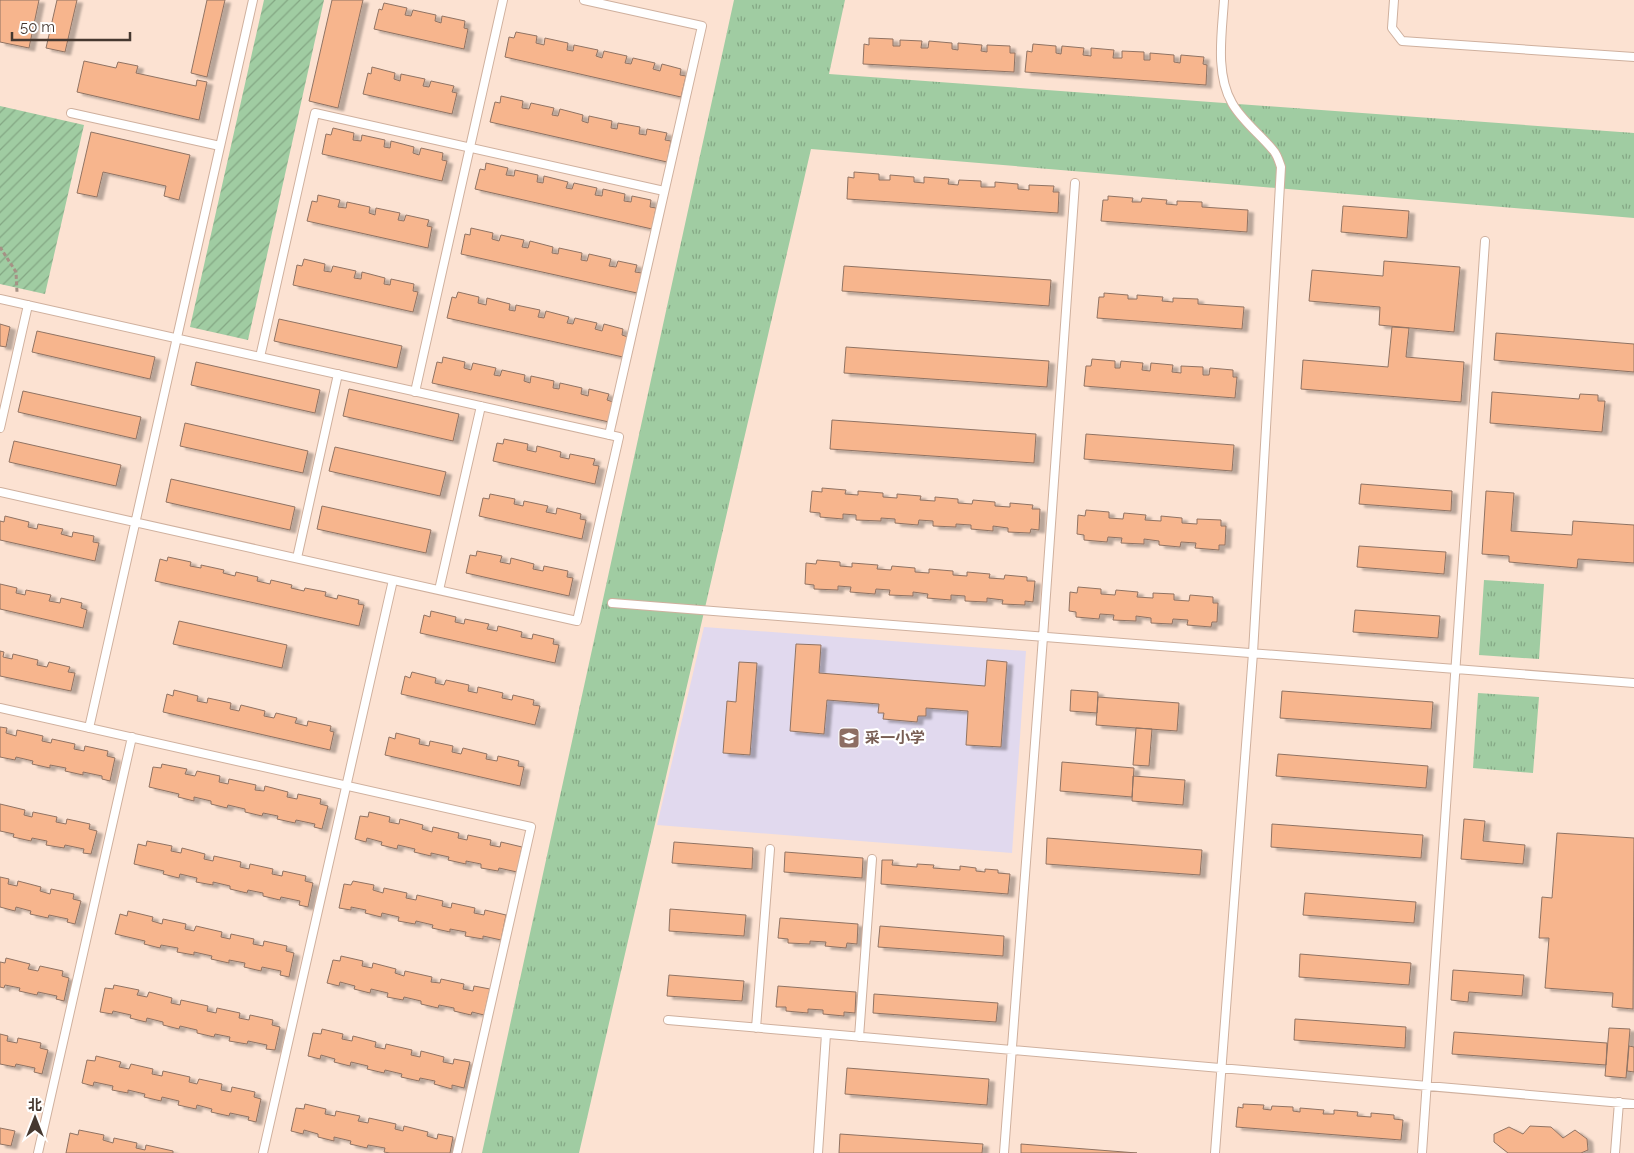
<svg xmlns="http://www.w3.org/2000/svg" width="1634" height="1153" font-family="Raleway,'Noto Sans SC',sans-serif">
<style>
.education{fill:#e1d9ee}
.grass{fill:url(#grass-tufts)}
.garden{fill:url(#garden-furrows)}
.building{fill:#f7b58d;stroke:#907363;filter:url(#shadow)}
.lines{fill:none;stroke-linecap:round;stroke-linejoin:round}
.lane-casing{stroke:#cfb09e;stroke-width:10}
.path{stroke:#a59185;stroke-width:3;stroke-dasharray:4 2.5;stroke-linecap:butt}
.lane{stroke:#fff;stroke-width:8}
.labels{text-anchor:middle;stroke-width:4.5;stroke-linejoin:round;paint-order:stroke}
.education-label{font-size:15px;font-weight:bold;fill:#785e54;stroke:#fff;text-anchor:start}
</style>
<defs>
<pattern id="grass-tufts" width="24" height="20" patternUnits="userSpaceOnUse" patternTransform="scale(1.25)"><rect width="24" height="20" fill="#a0cca2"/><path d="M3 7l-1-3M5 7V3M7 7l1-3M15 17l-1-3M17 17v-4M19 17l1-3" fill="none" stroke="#84a784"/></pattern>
<pattern id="garden-furrows" width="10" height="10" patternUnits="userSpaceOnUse" patternTransform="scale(1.25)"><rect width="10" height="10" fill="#a0cca2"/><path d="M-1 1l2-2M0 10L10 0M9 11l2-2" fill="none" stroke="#84a784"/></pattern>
<filter id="shadow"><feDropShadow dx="5.5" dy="3" stdDeviation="1" flood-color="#0004"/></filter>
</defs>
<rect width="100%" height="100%" fill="#fce2d2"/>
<path class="education" d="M704,627L1026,651L1012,853L657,825Z"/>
<path class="grass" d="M734,0H845L829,74L1634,133V218L811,149L579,1153H482Z
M1484,580L1544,584L1539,659L1479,655Z
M1478,693L1539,697L1533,773L1473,768Z"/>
<path class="garden" d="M264,0H324L248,340L190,327Z
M0,106L84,125L45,294L0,284Z"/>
<path class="building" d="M0,0H39L29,48L0,42Z
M57,0H77L65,52L46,48Z
M207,0H225L207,77L191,73Z
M332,0H363L338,108L309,101Z
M384,3L407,8L405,15L411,16L413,10L436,15L435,21L441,23L442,16L465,21L464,28L468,29L464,49L374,29L379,9L382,10Z
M516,32L537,36L536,43L544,45L545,38L568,43L567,50L573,51L574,45L598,50L596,56L602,58L604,51L627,56L625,63L631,64L633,58L655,63L653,69L660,71L662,64L681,69L680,75L686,76L681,97L505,57L509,37L514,38Z
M869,38L893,39V46H900V40L922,41L921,48H928L929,41L952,43V49L958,50V43L982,45L981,51L987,52V45L1010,46V53H1015L1014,72L863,64L864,44L869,45Z
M1033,44L1056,46V53L1061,54L1062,46L1084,48L1083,55L1091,56V48L1114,50L1113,58H1122V51L1144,52V60H1150V53L1174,55V62L1180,63L1181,55L1204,57L1203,64L1207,65L1206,85L1025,72L1027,51L1032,52Z
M84,61L116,68L118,62L138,66L136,73L196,86L197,80L207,82L199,120L77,92Z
M372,67L395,73L394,79L400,81L401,74L425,79L423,86L429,87L431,81L454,86L452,92L457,93L452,114L363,94L368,73L371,74Z
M501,96L523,101L522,108L529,109L531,103L554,108L552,115L558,116L560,109L583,115L582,121L588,123L589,116L612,121L611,128L617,129L618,123L640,127L639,134L646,135L647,129L667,133L665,140L671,141L667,162L490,122L495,102L500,103Z
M333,128L354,133L353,140L361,141L362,135L385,140L384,147L390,148L391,141L414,147L413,153L419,155L421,148L443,153L442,160L447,161L442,181L322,154L326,134L331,135Z
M91,132L190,155L179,200L164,196L166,186L103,172L97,197L77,193Z
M486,163L508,168L506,175L514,176L515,170L538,175L537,182L543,183L544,176L568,182L566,188L572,189L574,183L597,188L595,195L602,196L603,189L625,194L624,201L631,202L632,196L651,200L650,207L656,208L652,229L475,189L480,169L485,170Z
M854,172L879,174V180H890V175L914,177V182L924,183V177L949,179L948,184L958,185L959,180L981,181V187H995V182L1018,184V189L1029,190V185L1054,186L1053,192H1059L1058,213L847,199L848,177L854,178Z
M318,195L340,200L338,207L346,208L347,202L370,207L369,213L375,215L376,208L400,213L398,220L404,221L406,215L429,220L427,226L432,227L428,248L307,221L312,201L317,202Z
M1108,196L1133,198L1132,202H1141L1142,198L1167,200L1166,204L1177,205V201L1202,202V207L1248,210L1247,232L1101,221L1103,200H1108Z
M1343,206L1409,211L1407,238L1341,232Z
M471,228L493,233L492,239L499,241L501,235L524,240L522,247L528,248L530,241L553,247L552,253L558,254L559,248L582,253L581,260L587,261L589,254L611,259L609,266L616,267L618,261L637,265L635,272L642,273L637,293L461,254L465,234L470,235Z
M304,259L325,264L324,271L331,272L333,266L356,271L354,278L361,279L362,272L385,278L384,284L390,285L391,279L414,284L413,291L418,292L413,312L293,285L297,265L302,266Z
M1384,261L1460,267L1454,332L1379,325L1380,307L1309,301L1312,270L1383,276Z
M844,266L1051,280L1049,306L842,291Z
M458,292L479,297L478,303L486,305L487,298L510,304L509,310L515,311L516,305L540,310L538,317L544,318L546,311L569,317L567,323L573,324L575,318L597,323L595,329L602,331L604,324L623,329L622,335L628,337L623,357L447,318L452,297L456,298Z
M1104,293L1128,295V299H1137V295L1163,297L1162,301L1173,302V298L1198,299V304L1244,307L1242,329L1097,318L1099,297H1104Z
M279,319L402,346L397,368L274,341Z
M0,324L10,327L6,347L0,346Z
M1392,327L1409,328L1406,357L1464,362L1461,402L1301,389L1303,360L1388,367Z
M37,331L155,357L150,379L32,352Z
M1496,333L1634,344V372L1494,360Z
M846,347L1049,361L1047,387L844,373Z
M443,357L465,362L464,368L471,370L473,363L496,368L494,375L500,376L502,370L525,375L524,381L530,383L531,376L554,381L553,388L559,389L560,383L582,388L581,394L588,396L589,389L609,394L607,400L613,402L609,422L432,383L437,362L442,363Z
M1092,359L1115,361V368H1120L1121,361L1143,363L1142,370L1150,371L1151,363L1173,365L1172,372L1181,373V366L1203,367V375H1209L1210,368L1233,370V377H1237L1235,398L1084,386L1086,366H1091Z
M196,362L320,390L315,413L191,385Z
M349,389L459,414L453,441L343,416Z
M23,391L141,417L136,439L18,412Z
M1492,392L1579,399L1580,394L1598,395V401H1605L1602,432L1490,423Z
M832,420L1036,434L1034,463L830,449Z
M185,423L308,451L303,473L180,446Z
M1086,434L1234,445L1232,471L1084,459Z
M504,439L528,444L527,450L536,452L537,446L561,452L560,457L569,459L570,454L595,459L593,465L599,466L595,484L493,461L497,443L503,444Z
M14,441L121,465L116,486L9,462Z
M335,447L446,472L440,496L329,471Z
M171,479L295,507L290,530L166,502Z
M1361,484L1452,491L1451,511L1359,504Z
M822,488L846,490L845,494L858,495V491L883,493V497L897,498V494L921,496L920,500L935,501V497L958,499V503L972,504L973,500L995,502V506L1010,507V503L1033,505L1032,509H1040L1039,530L1031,529L1030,533L1008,532V528L993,526V531L971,529V525L956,524V527L933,526V521L919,520L918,525L895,523V519L881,518V521L856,520V515L843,514V519L820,517V513L810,512L812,491L822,492Z
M1486,491L1514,493L1511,531L1572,535L1573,521L1634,525V563L1578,559L1577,568L1509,562V556L1482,554Z
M490,494L515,499L514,504L523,506L524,501L548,506L546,512L556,514L557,508L581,514L580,519L586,520L582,539L479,516L483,498L489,499Z
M322,506L431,530L426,553L317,529Z
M1086,510L1109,512V518L1123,519L1124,513L1146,515L1145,520L1161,521V516L1182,518V523L1197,524V519L1221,520V526H1226L1225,545H1219V550L1195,548L1196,543L1181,542L1180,547L1159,545V541L1144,539V544L1121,543L1122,538L1108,537L1107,542L1084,540V535L1077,534L1078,515L1085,516Z
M5,516L29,522L28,527L37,529L38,524L63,529L61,534L72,537L73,532L94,536L93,542L99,543L95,561L0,540V521L4,522Z
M1359,546L1446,552L1444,574L1357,567Z
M477,551L502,556L500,562L510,564L511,558L534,564L533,569L543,571L544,566L568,571L567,577L573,578L569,596L466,573L470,555L476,556Z
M168,557L191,562L190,566L201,568V565L224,570L223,573L235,576L236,572L258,577L257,581L270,584L271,580L292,585L291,588L304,591L305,588L326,592L325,596L337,599L338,595L359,600L358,604L364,605L359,626L155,581L160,559L167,561Z
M817,560L840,562V566L852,567V563L878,565L877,569L891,570L892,566L915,568V572L929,573V569L953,571V575L967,576V572L990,574L989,578L1004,579L1005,575L1027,577V581H1035L1033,602L1025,601V605L1002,604L1003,600L987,598V602L965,601V596L951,595V600L927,598L928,594L913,592V596L889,595L890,590L876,589L875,594L850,592L851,587L838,586V590L814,589V585L805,584L806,563L816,564Z
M0,584L17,588L16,593L25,595L26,590L51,595L49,601L60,603L61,598L82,603L81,608L87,610L83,628L0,609Z
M1078,587L1101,589V594L1115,595L1116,590L1138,592L1137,597L1153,598V593L1174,594V600L1189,601L1190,595L1213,597V603H1218L1217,622H1212L1211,627L1187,625L1188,620L1173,619L1172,624L1151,623V618L1136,616V621L1113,620L1114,615L1100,614L1099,619L1076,617V612L1069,611L1070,592L1077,593Z
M1355,610L1440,616L1438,638L1353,632Z
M431,611L456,617L455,622L464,624L465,619L489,624L487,629L497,631L498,626L522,632L521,637L532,639L533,634L554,639L553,644L559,645L555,663L420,633L424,615L430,617Z
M179,621L287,645L282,668L173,644Z
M796,644L821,645L819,673L985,686L987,660L1007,662L1001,747L966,745L968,711L926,708V716H918L917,722L883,719L884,713H878L879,704L827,700L824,734L790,731Z
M0,651L4,652L3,657L12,659L13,654L38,660L37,665L47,667L49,662L70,667L68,672L75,673L71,691L0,676Z
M739,662L757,663L750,755L723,753L727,701L736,702Z
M412,672L436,678L435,683L444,685L446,680L469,685L468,691L477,693L478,687L503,693L502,698L512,700L513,695L534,700L533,705L540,706L535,725L401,694L405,676L410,678Z
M174,690L198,696L197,701L207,703L208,698L231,703L230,709L239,711L241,705L265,711L264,716L274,718L276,713L297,718L295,723L307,726L308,721L331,726L330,731L334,732L330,750L163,712L167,694L173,696Z
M1071,690L1098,692L1097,713L1070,711Z
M1282,691L1433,702L1431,729L1280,718Z
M1098,697L1179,703L1177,731L1096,725Z
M0,727L7,728L6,733L16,736L17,730L43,736L42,741L51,743L52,739L75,744L74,749L84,751L85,746L108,751L107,756L115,758L110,781L102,779V776L83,772V775L65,771L66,768L50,765V768L32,764L33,761L16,757L15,760L0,757Z
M1136,728L1152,729L1149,766L1133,765Z
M396,733L420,739L419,744L429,746L430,741L453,746L452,752L461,754L463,748L487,754L486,759L497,761L498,756L519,761L518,766L524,767L520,786L385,755L389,737L395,739Z
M1278,754L1428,766L1426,788L1276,776Z
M1062,762L1134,768L1132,797L1060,791Z
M162,764L187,769L185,774L195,776L197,771L220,776L219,782L228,784L229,779L256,785L255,790L264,791L265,786L288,792L287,797L297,799L298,794L321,799L320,804L328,806L322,829L314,827L315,824L296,820L295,823L277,819L278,816L263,813L262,816L245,812V809L228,805L227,808L211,804V801L194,797V801L178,797L179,794L149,787L153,767L161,768Z
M1133,776L1185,780L1183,805L1132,801Z
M0,804L25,810L24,815L32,817L33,812L57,817L56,822L66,824L67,819L90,824L89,829L97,831L91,854L83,853L84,849L65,845L64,848L46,845L47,841L32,838L31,841L13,837L14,834L0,831Z
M369,812L390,817L389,822L399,824L400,819L423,825L422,829L432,832L433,827L459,833L458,838L467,840L468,835L491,840L490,845L500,847L501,842L522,847L517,872L499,868L498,871L481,868V864L466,861V864L448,860L449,857L431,853V856L414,852L415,849L398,845L397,849L381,845L382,842L367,838L366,842L355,839L360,816L368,817Z
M1464,819L1485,821L1483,841L1525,845L1523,864L1461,859Z
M1272,824L1423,835L1421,858L1271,847Z
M1557,833L1634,838L1633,1009L1612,1007L1613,993L1545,988L1549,938H1539L1542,897L1552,898Z
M1047,838L1202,850L1200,875L1046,864Z
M147,841L172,846L171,851L181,853L182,848L205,854L204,859L213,861L214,856L241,862L240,867L249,869L250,864L273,869L272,874L282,876L283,871L306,876L305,881L313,883L308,907L299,905L300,901L281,897L280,900L263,896V893L248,890L247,893L230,889V886L213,882V885L196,882L197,878L180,874L179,878L163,874L164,871L134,864L138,844L146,846Z
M674,842L753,848L752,869L672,863Z
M785,852L863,858L862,878L784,872Z
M882,860H893L892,865L917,867V864L934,865L933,868L960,870V866L976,868V871L985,872V869L998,870V873L1010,874L1008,894L881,884Z
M0,877L9,879L8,884L17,886L18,881L41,887L40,891L50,894L51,889L74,894L73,899L81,901L75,924L67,922L68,919L49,915L48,918L30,914L31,911L16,907L15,911L0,907Z
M353,881L374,885L373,890L383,893L384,888L407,893L406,898L416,900L417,895L443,901L442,906L451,908L452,903L475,908L474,913L484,915L485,910L506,915L501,940L483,936V939L465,936L466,932L450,929V932L432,928L433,925L416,921L415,924L398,921L399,917L382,913L381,917L365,913L366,910L351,907V910L339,908L344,884L351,885Z
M1305,893L1416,902L1414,923L1303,915Z
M670,909L746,915L744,936L669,931Z
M128,911L153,917L152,921L162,924L163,919L186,924L185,929L194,931L196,926L222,932L221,937L230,939L231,934L254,939L253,944L263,946L264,941L287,946L286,951L294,953L289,977L280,975L281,971L262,967L261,971L244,967L245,963L229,960V963L211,959L212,956L194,952V955L177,952L178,948L161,945L160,948L144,944L145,941L115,934L120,914L127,916Z
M780,918L858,924L857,944L847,943L846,948L825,946L826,942L810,941V944L788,943V939L778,938Z
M880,926L1004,936L1003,956L878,947Z
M1300,954L1411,963L1409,985L1299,977Z
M341,956L363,961L362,966L372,968L373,963L396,969L395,973L404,976L405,971L432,977L431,982L440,983L441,979L464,984L463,989L473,991L474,986L490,989L484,1015L472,1012L471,1015L454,1011V1008L439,1005L438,1008L421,1004V1001L404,997L403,1000L387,997L388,993L371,989L370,993L354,989L355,986L340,982L339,986L327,983L333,960L340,961Z
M6,958L30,964L28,969L38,971L40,966L63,971L62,976L69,978L64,1001L56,999L57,996L38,992L37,995L19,991L20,988L5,985L4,988L0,987V962L5,963Z
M1453,970L1524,975L1522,996L1469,992L1468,1002L1451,1000Z
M669,975L744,981L742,1001L667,996Z
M114,985L139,990L137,995L147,997L149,992L172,998L171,1003L180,1005L181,1000L208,1006L207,1011L216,1013L217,1008L240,1013L239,1018L249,1020L250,1015L273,1020L272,1025L280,1027L275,1050L266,1049L267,1045L248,1041L247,1044L229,1041L230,1037L215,1034L214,1037L197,1033V1030L180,1026L179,1029L163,1025V1022L147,1018L146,1022L130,1018L131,1015L113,1011L112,1014L100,1012L105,988L113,989Z
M778,986L856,992L855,1013L844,1012V1016L823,1014V1010L808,1009V1013L786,1011V1007H776Z
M874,994L998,1003L996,1022L873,1013Z
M1295,1019L1406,1027L1405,1048L1294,1040Z
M1609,1028L1630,1029L1626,1078L1605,1076Z
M322,1029L343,1034L342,1039L352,1041L353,1036L376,1042L375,1047L385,1049L386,1044L412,1050L411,1055L420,1057L421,1051L444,1057L443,1062L453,1064L454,1059L470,1062L464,1088L452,1085V1089L434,1084L435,1081L420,1078L419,1081L401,1077L402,1074L385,1070L384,1073L367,1069L368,1066L351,1062L350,1066L334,1062L335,1059L321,1055L320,1059L308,1056L313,1033L321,1034Z
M1454,1032L1607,1043L1606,1065L1452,1054Z
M0,1034L8,1036L7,1041L17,1043L18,1038L41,1043L40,1048L48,1050L42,1074L34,1072L35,1068L16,1064L15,1067L0,1064Z
M1629,1046L1634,1047V1072L1627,1071Z
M96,1056L121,1062L119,1067L129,1069L131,1064L153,1069L152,1074L162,1076L163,1071L190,1077L189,1082L197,1084L199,1079L222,1084L221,1090L231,1092L232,1087L255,1092L254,1097L261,1099L256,1122L248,1120L249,1117L230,1113L229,1116L211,1112L212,1109L197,1105L196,1109L178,1105L179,1101L162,1097L161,1101L144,1097L145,1094L128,1090V1093L112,1090L113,1086L94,1082L93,1086L82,1083L87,1060L95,1061Z
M847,1068L989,1079L987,1105L845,1094Z
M305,1104L326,1109L325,1114L335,1116L336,1111L360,1116L358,1121L368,1123L369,1118L396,1124L395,1129L403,1131L404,1126L428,1132L427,1136L437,1139L438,1134L453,1137L450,1153H390L384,1152L385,1148L368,1145L367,1148L350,1144L351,1141L334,1137V1141L318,1137V1134L304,1130L303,1134L291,1131L296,1108L304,1109Z
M1243,1104L1264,1105L1263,1109L1271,1110L1272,1106L1293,1107V1111L1300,1112V1108L1324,1110L1323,1114H1334V1110L1358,1112L1357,1116L1371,1117V1113L1394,1115V1119L1403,1120L1401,1140L1236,1127L1238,1107L1243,1108Z
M1530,1126L1551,1127L1563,1138L1575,1130L1587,1139L1588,1150L1581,1153H1508L1494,1142V1134L1509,1127L1523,1134Z
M0,1128L15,1131L11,1146L0,1144Z
M79,1130L104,1135L103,1140L113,1143L114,1138L137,1143L136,1148L145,1150L146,1145L173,1151V1153H66L70,1133L78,1135Z
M840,1134L983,1144L982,1153H839Z
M1021,1144L1137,1153H1021Z"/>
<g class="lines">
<g class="lane-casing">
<path id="lane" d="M584,0L702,26L609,435
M1394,0L1392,28L1402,41L1634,57
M71,113L220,146
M0,299L619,437L577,621L0,492
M260,357L315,113L664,191
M415,392L503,0
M0,428L28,305
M297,558L338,374
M439,590L481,406
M612,603L1634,683
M0,708L531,827L457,1153
M89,728L253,0
M668,1020L1634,1104
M756,1028L770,849
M859,1037L872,859
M38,1153L132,737
M263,1153L393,580
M818,1153L826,1034
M1004,1153L1043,637L1075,183
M1215,1153L1253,653L1281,167C1279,161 1277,154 1273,150C1260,134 1242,121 1232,103C1215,73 1222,33 1224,0
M1422,1153L1485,241
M1615,1153L1619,1102"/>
</g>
<path class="path" d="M0,247L16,272L17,292"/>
<use href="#lane" class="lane"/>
</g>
<defs>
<g id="school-square" transform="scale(1.125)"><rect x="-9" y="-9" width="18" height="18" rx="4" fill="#8d6e63" stroke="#fff"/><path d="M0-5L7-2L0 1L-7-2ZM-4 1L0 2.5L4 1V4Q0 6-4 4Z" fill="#fff"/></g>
</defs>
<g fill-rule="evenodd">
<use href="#school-square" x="849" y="738"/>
</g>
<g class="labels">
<g class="education-label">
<text x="865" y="743">采一小学</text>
</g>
</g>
<g transform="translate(35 1118)" stroke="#ffffff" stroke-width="4" paint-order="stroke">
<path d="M0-4L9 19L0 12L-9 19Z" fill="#453830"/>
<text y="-8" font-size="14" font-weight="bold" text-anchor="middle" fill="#453830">北</text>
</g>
<path d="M12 32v8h118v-8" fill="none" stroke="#453830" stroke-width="2.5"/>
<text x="20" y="32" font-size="15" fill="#453830" stroke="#ffffff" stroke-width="4" paint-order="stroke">50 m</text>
</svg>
